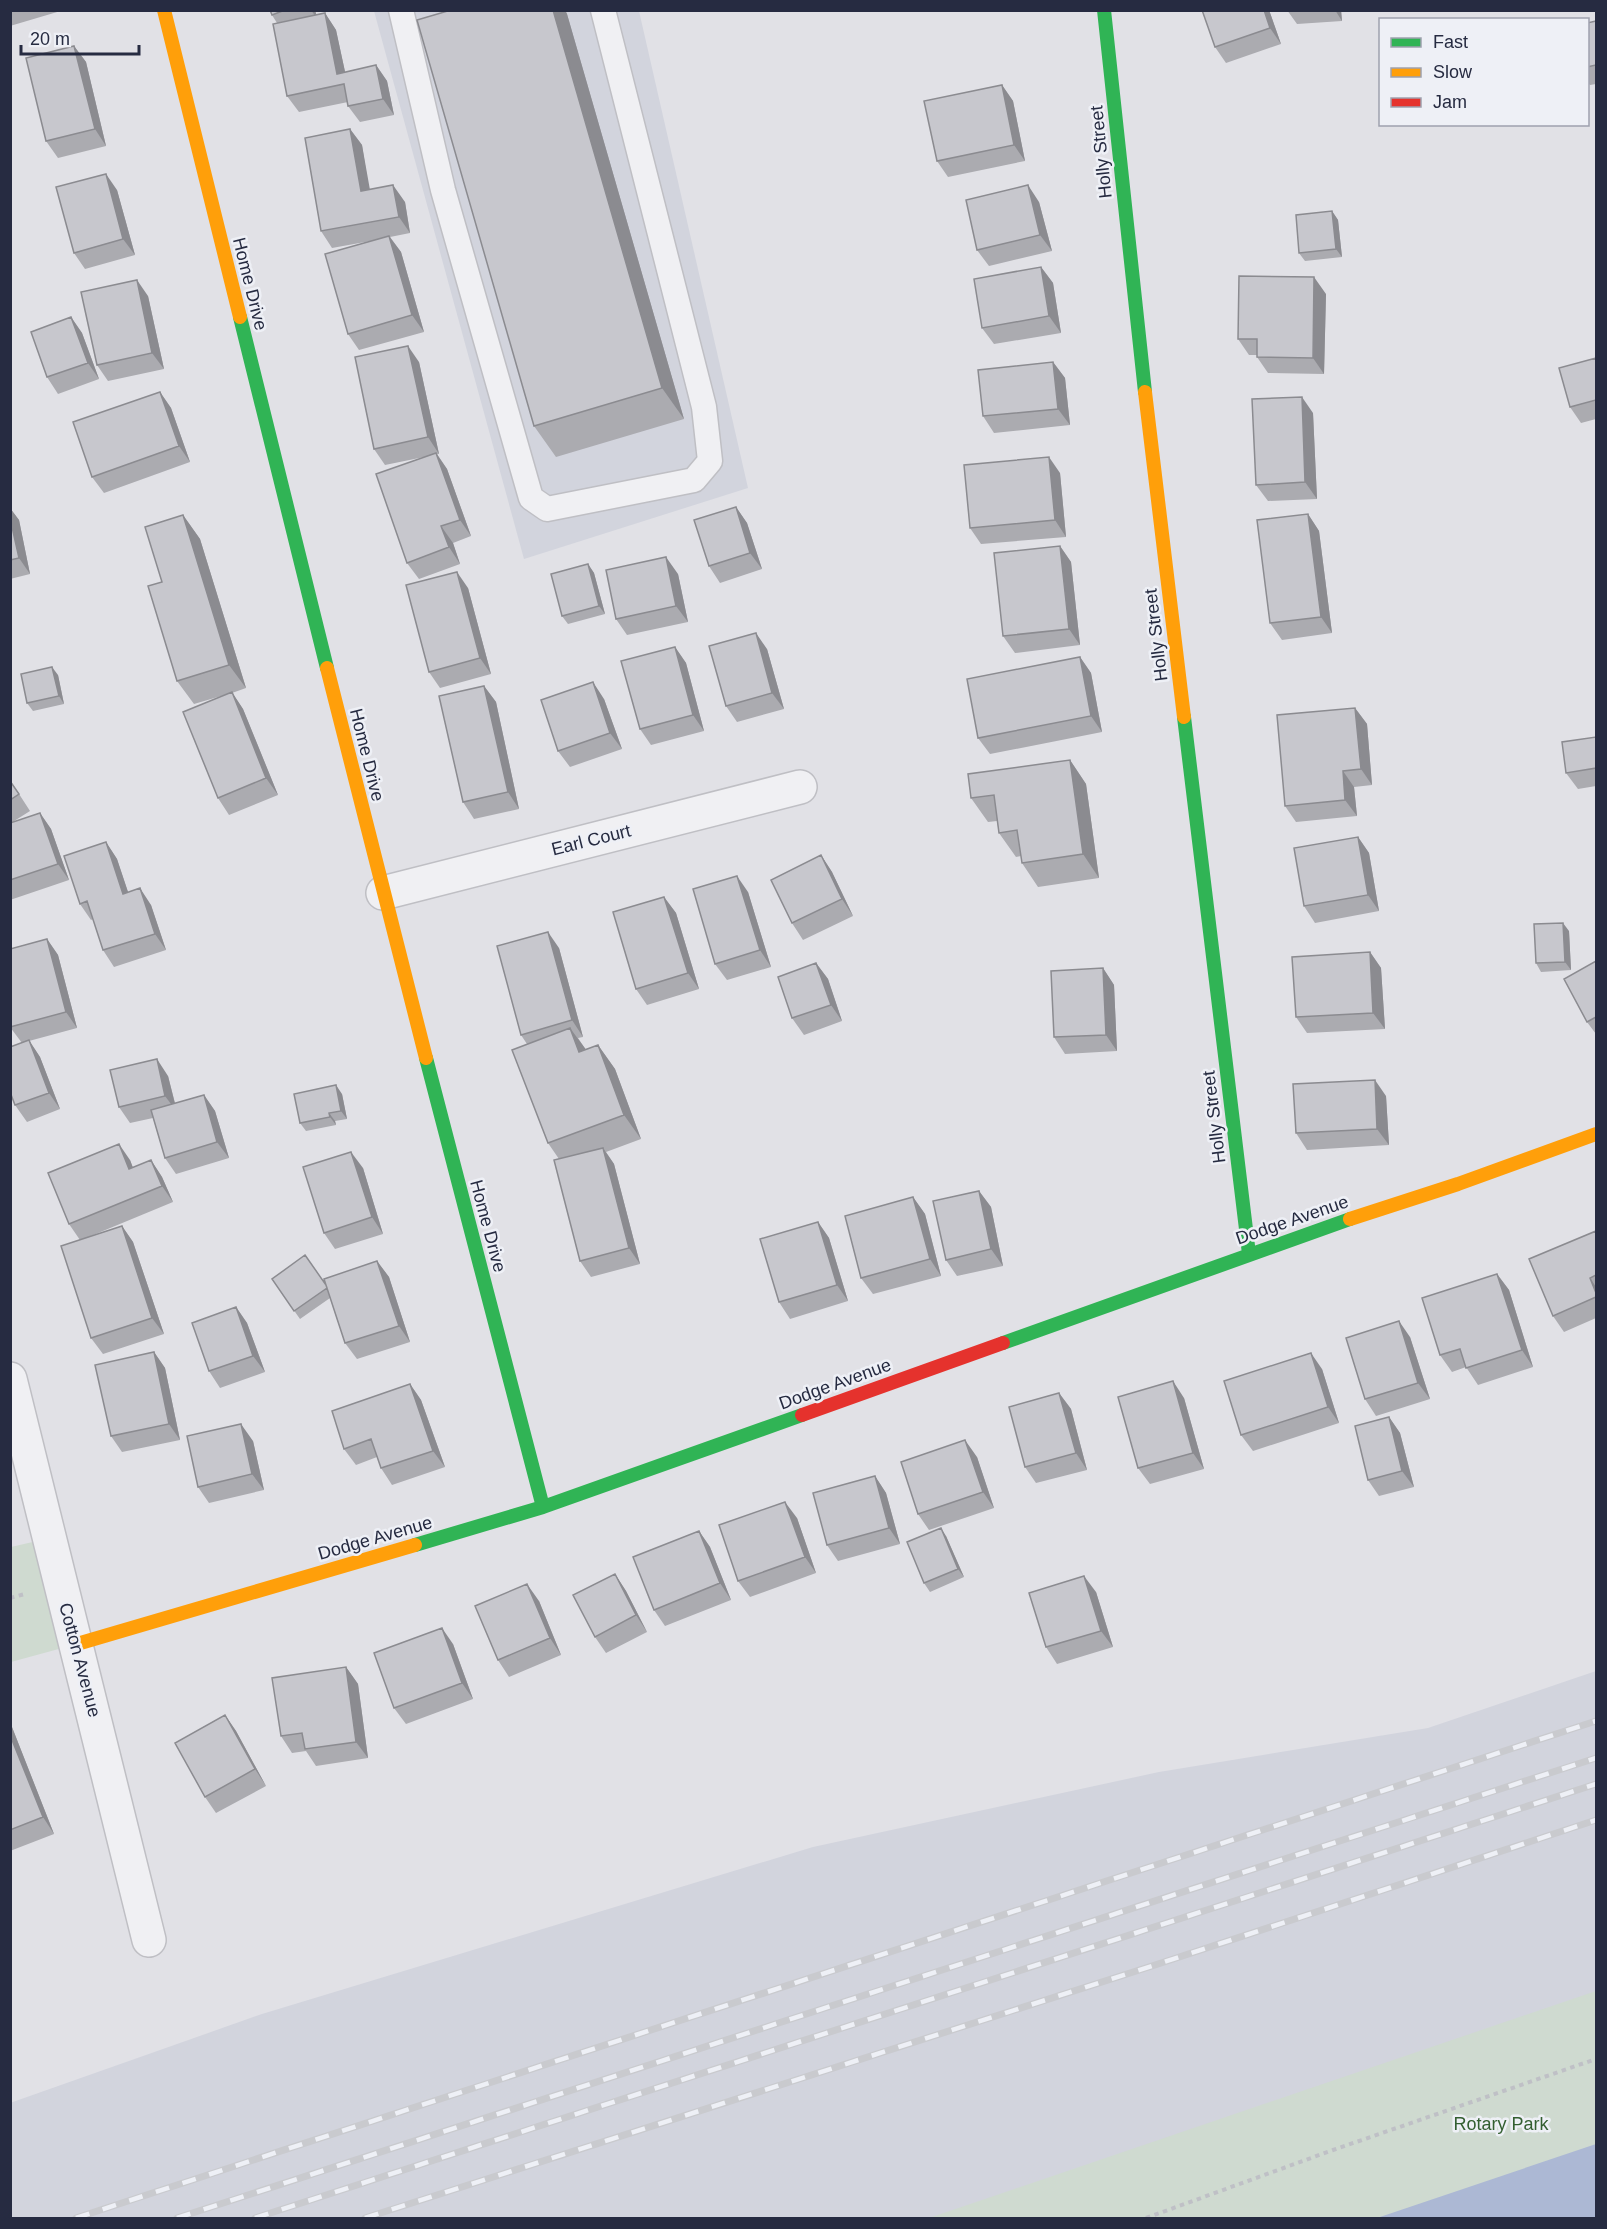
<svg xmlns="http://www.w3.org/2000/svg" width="1607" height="2229" font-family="Arial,sans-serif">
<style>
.built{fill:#d2d4dd}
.green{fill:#cfdad0}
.water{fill:#acb8d4}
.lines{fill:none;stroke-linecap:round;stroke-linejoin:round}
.lane-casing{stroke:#bfbfc4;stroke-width:27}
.street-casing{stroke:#bfbfc4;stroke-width:36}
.path{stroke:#bfc0c6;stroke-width:4;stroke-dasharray:4.5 4.5;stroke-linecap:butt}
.lane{stroke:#f0f0f3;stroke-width:24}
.street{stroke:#f0f0f3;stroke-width:33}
.fast{stroke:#30b455;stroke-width:14}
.slow{stroke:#ff9f0a;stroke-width:14}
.jam{stroke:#e5322d;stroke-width:14}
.rail-casing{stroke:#c9cace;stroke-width:7}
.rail{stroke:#eef0f6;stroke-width:4.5;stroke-dasharray:14;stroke-linecap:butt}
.wall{fill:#ababb0}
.shaded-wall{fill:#8b8b90}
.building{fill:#c7c7cd;stroke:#8b8b90;stroke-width:1.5}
.labels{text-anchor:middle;stroke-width:5;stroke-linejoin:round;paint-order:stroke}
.street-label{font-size:18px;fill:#262b41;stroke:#eef0f6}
.park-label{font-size:18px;fill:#335f31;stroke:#eef0f6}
</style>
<rect width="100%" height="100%" fill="#e1e1e6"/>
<path class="built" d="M374,11H639L748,488L524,559Z
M1596,1671V1994L933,2218H11L10,2103L262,2014L813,1847L1159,1772L1428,1728Z"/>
<path class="green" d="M50,1538L77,1644L11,1662V1547Z
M1596,1991V2218H929Z"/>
<path class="water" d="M1596,2144V2218H1377Z"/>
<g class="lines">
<g class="lane-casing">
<path id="lane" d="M401,10L443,190L531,498L547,509L694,480L710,461L704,407L603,10"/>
</g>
<g class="street-casing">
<path id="street" d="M383,893L800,787
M10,1379L149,1940"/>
</g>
<path class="path" d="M10,1598L25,1594
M1146,2218L1333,2150L1596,2059"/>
<use href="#lane" class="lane"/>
<use href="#street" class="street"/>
<path class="fast" d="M1104,10L1145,392
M240,317L327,668
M1184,717L1249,1254
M426,1058L543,1507
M1003,1343L1350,1219
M415,1545L543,1507L802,1415"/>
<path class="slow" d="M164,10L240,317
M1145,392L1184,717
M327,668L426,1058
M1350,1219L1458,1184L1596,1134
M77,1644L415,1545"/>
<path class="jam" d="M802,1415L1003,1343"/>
<g class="rail-casing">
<path id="rail" d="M76,2218L1596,1721
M177,2218L1596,1758
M255,2218L1596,1784
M365,2218L1155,1965L1596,1820"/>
</g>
<use href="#rail" class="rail"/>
</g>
<path class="wall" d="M10,10H64L10,26Z
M270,10H315L316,15L325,13L336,30L345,72L376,65L387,81L394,115L360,122L348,106V102L299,112L287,96L277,23L272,15Z
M451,10H565L567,14L684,419L556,457L534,426Z
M1269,10L1281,44L1226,63L1215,47Z
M1287,10H1341L1342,21L1297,24Z
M1596,21V84L1590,85L1587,82V23Z
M74,46L86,62L106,146L58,158L46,141Z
M1002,85L1013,101L1025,161L948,177L937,161Z
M350,129L362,145L369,190L405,202L410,233L390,237L401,252L424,332L359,350L348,334L376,240L332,248L321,231Z
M117,190L135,255L85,269L74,253Z
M1039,202L1052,251L989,266L977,250Z
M1332,211L1338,220L1342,257L1305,261L1299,253Z
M1041,267L1053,283L1061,333L994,344L982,328Z
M1326,294L1324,374L1268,373L1257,357V355H1249L1238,339Z
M148,296L164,369L108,381L97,365Z
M71,317L82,333L99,379L58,394L47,377Z
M1596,358V419L1581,423L1570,407Z
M419,362L439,454H437L447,469L471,536L453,543L460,564L419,579L407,563L424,457L385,465L374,449Z
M1053,362L1065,378L1070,425L994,433L983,416Z
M160,392L171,408L190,462L104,493L92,477Z
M1313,413L1317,499L1268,501L1256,485Z
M1060,473L1066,537L981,544L970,528Z
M736,507L747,523L762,569L720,583L709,566Z
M10,508L19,520L30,574L10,579Z
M1308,514L1319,531L1332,633L1282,640L1270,623Z
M183,515L200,539L246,688L232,693L243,709L278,795L229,815L218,798L228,694L194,704L177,681Z
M1060,546L1071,562L1080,645L1015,653L1003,636Z
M588,564L594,573L605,614L568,624L562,616Z
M678,574L688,622L627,635L616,619Z
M468,588L491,674L440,688L429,672Z
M675,647L686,663L704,731L651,745L640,729Z
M767,649L784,709L737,722L726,706Z
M1080,657L1091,673L1102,732L990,754L978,738Z
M58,675L64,704L33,711L27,703Z
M484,686L496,702L519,809L474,819L463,802Z
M604,699L622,749L570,767L558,751Z
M1355,708L1367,724L1372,785L1354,787L1357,816L1296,822L1285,806Z
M1596,737V786L1578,789L1566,773Z
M1070,760L1086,784L1099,878L1038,887L1022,863L1021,856L1016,857L999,833L997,821L988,822L971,798Z
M10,780L30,811L11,823L40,813L51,829L69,880L10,900Z
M1358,837L1369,853L1379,911L1315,923L1304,906Z
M106,842L117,859L128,892L151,905L166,950L114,967L103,950L93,919L91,920L80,904Z
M821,855L832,872L853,916L803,940L792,923Z
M748,892L771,967L727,980L715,964Z
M664,897L676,913L699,989L647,1005L636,989Z
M1569,931L1571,970L1541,972L1536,963Z
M47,939L58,955L77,1028L29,1041L40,1057L60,1109L27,1122L15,1105L22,1043L10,1027V949Z
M559,948L583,1037L578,1038L586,1050L598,1045L615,1069L641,1139L606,1152L614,1164L640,1264L591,1277L580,1261L559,1159L548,1143L527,1044L521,1035Z
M1370,952L1381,968L1385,1029L1307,1033L1296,1017Z
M1596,961V1034L1587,1022Z
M816,963L828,979L842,1021L804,1035L792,1018Z
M1103,968L1114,985L1117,1051L1065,1054L1054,1037Z
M168,1076L175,1103L204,1095L215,1111L229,1158L176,1174L165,1158L153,1118L130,1123L119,1107Z
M342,1094L347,1119L335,1121L336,1125L306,1131L300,1123Z
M1386,1096L1389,1145L1307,1150L1296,1133Z
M130,1160L133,1168L151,1160L162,1177L173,1202L86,1238L122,1226L133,1242L164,1334L103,1354L91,1338L80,1240L69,1224Z
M363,1168L383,1234L335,1249L324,1233Z
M979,1191L991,1207L1003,1266L957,1276L946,1260Z
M913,1197L925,1214L941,1276L873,1294L861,1278Z
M818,1222L829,1238L848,1301L790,1319L779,1302Z
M1596,1231V1318L1564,1332L1553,1316Z
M377,1261L389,1277L410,1342L357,1359L345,1343L330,1298L300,1319L272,1279L326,1285Z
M1497,1274L1509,1290L1533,1367L1478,1385L1466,1367L1452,1372L1440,1355Z
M236,1307L247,1323L265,1372L220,1388L209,1371Z
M1410,1337L1430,1399L1376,1416L1365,1399Z
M154,1352L165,1368L180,1440L122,1452L111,1436Z
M1322,1369L1339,1423L1253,1451L1241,1435Z
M410,1384L421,1400L445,1467L392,1485L381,1468L377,1457L356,1465L344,1449Z
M1059,1393L1071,1409L1087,1470L1036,1483L1025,1467Z
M1184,1398L1204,1469L1150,1484L1138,1468Z
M1389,1417L1400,1433L1414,1487L1379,1496L1368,1480Z
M253,1441L264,1490L209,1503L198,1487Z
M977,1457L994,1508L929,1530L918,1514Z
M875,1476L886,1493L900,1544L838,1561L827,1545Z
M797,1518L816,1573L750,1597L738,1581Z
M699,1531L710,1547L731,1600L665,1626L654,1610Z
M946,1536L964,1577L930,1592L924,1583Z
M615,1574L626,1591L647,1632L606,1653L595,1637Z
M1096,1592L1113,1647L1057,1664L1046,1647Z
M539,1601L561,1655L509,1677L498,1660Z
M453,1644L473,1699L406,1724L394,1708Z
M346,1667L358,1684L368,1758L316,1766L306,1751L292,1753L281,1736Z
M225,1715L236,1731L266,1786L216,1813L205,1797Z
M10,1722L54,1834L10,1851Z"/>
<path class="shaded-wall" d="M311,10H315L318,20Z
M553,10H565L567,14L684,419L662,388Z
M1264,10H1269L1281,44L1270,28Z
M1335,10H1341L1342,21Z
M325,13L336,30L349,90L337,74Z
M74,46L86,62L106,146L95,129Z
M376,65L387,81L394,115L383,99Z
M1002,85L1013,101L1025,161L1014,145Z
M350,129L362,145L373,207L361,191Z
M106,174L117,190L135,255L123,239Z
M393,185L405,202L410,233L399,217Z
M1028,185L1039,202L1052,251L1040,235Z
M1332,211L1338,220L1342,257L1336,249Z
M389,236L401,252L424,332L412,315Z
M1041,267L1053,283L1061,333L1049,316Z
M1314,277L1326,294L1324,374L1313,358Z
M137,280L148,296L164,369L152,353Z
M71,317L82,333L99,379L88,363Z
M408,346L419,362L439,454L428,437Z
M1053,362L1065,378L1070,425L1058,409Z
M160,392L171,408L190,462L179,446Z
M1302,397L1313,413L1317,499L1305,482Z
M436,453L447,469L471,536L460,520Z
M1049,457L1060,473L1066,537L1055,520Z
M736,507L747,523L762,569L750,553Z
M10,508L19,520L30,574L19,558L10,518Z
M1308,514L1319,531L1332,633L1321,617Z
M183,515L200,539L246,688L229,665Z
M441,526L453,543L460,564L449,547Z
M1060,546L1071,562L1080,645L1069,629Z
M666,557L678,574L688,622L676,606Z
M588,564L594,573L605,614L599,606Z
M457,572L468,588L491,674L480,658Z
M756,633L767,649L784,709L772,693Z
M675,647L686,663L704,731L693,715Z
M1080,657L1091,673L1102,732L1091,716Z
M52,667L58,675L64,704L59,696Z
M593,682L604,699L622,749L610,733Z
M484,686L496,702L519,809L508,792Z
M232,692L243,709L278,795L266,778Z
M1355,708L1367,724L1372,785L1361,769Z
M1070,760L1086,784L1099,878L1083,854Z
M1343,771L1354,787L1357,816L1345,800Z
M40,813L51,829L69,880L58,864Z
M1358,837L1369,853L1379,911L1368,895Z
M106,842L117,859L134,910L123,894Z
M821,855L832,872L853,916L842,899Z
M737,876L748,892L771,967L760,950Z
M140,888L151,905L166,950L155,934Z
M664,897L676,913L699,989L688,973Z
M1563,923L1569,931L1571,970L1565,962Z
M548,932L559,948L583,1037L572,1020Z
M47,939L58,955L77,1028L66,1012Z
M1370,952L1381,968L1385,1029L1373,1013Z
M816,963L828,979L842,1021L831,1005Z
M1103,968L1114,985L1117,1051L1106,1035Z
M570,1028L587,1051L579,1052Z
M29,1040L40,1057L60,1109L49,1093Z
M598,1045L615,1069L641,1139L624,1115Z
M157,1059L168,1076L177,1112L165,1096Z
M1375,1080L1386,1096L1389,1145L1377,1129Z
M336,1085L342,1094L347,1119L341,1111Z
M204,1095L215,1111L229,1158L217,1142Z
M329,1113L335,1121L336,1125L330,1117Z
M119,1144L130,1160L140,1186L129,1169Z
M603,1148L614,1164L640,1264L629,1248Z
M351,1152L363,1168L383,1234L372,1217Z
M151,1160L162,1177L173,1202L162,1186Z
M979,1191L991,1207L1003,1266L991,1249Z
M913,1197L925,1214L941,1276L930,1259Z
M818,1222L829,1238L848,1301L837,1285Z
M122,1226L133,1242L164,1334L152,1318Z
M377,1261L389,1277L410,1342L399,1326Z
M1497,1274L1509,1290L1533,1367L1522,1350Z
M1590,1278L1596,1287V1293Z
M236,1307L247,1323L265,1372L253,1356Z
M1399,1321L1410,1337L1430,1399L1418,1383Z
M154,1352L165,1368L180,1440L169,1424Z
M1311,1353L1322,1369L1339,1423L1328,1407Z
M1173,1381L1184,1398L1204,1469L1193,1453Z
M410,1384L421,1400L445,1467L433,1451Z
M1059,1393L1071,1409L1087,1470L1076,1453Z
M1389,1417L1400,1433L1414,1487L1402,1471Z
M241,1424L253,1441L264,1490L252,1474Z
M965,1440L977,1457L994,1508L983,1492Z
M875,1476L886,1493L900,1544L889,1528Z
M785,1502L797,1518L816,1573L805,1557Z
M941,1528L946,1536L964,1577L958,1569Z
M699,1531L710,1547L731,1600L720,1583Z
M615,1574L626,1591L647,1632L636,1615Z
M1084,1576L1096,1592L1113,1647L1101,1631Z
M527,1584L539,1601L561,1655L550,1638Z
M442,1628L453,1644L473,1699L462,1683Z
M346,1667L358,1684L368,1758L356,1742Z
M225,1715L236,1731L266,1786L255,1769Z
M10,1722L54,1834L43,1817L10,1735Z"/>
<path class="building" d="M270,10H285L272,15Z
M451,10H553L662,388L534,426L417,20Z
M1202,10H1264L1270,28L1215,47Z
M325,13L337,74L376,65L383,99L348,106L344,84L287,96L273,24Z
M1596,21V65L1587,67V23Z
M74,46L95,129L46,141L26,58Z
M1002,85L1014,145L937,161L924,101Z
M350,129L361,191L393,185L399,217L321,231L305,138Z
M106,174L123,239L74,253L56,187Z
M1028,185L1040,235L977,250L966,200Z
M1332,211L1336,249L1299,253L1296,215Z
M389,236L412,315L348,334L325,254Z
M1041,267L1049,316L982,328L974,279Z
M1239,276L1314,277L1313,358L1257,357V339H1238Z
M137,280L152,353L97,365L81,292Z
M71,317L88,363L47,377L31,332Z
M408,346L428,437L374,449L355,357Z
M1596,358V400L1570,407L1559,368Z
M1053,362L1058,409L983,416L978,370Z
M160,392L179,446L92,477L73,422Z
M1302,397L1305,482L1256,485L1252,399Z
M436,453L460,520L441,526L449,547L407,563L376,474Z
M1049,457L1055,520L970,528L964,465Z
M736,507L750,553L709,566L694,520Z
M1308,514L1321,617L1270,623L1257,520Z
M183,515L229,665L177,681L148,586L162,582L145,527Z
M10,518L19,558L10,560Z
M1060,546L1069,629L1003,636L994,553Z
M666,557L676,606L616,619L606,570Z
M588,564L599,606L562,616L551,574Z
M457,572L480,658L429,672L406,585Z
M756,633L772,693L726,706L709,646Z
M675,647L693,715L640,729L621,661Z
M1080,657L1091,716L978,738L967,679Z
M52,667L59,696L27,703L21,674Z
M593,682L610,733L558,751L541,700Z
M484,686L508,792L463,802L439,696Z
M232,692L266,778L218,798L183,712Z
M1355,708L1361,769L1343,771L1345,800L1285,806L1277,715Z
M1596,737V768L1566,773L1562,742Z
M1070,760L1083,854L1022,863L1017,830L999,833L994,795L971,798L968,774Z
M10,781L19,794L10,800Z
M40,813L58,864L10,880V823Z
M1358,837L1368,895L1304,906L1294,848Z
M106,842L123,894L140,888L155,934L103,950L87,901L80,904L64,856Z
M821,855L842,899L792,923L771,880Z
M737,876L760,950L715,964L693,889Z
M664,897L688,973L636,989L613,912Z
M1563,923L1565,962L1536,963L1534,924Z
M548,932L572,1020L521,1035L497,946Z
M47,939L66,1012L10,1027V949Z
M1370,952L1373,1013L1296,1017L1292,957Z
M1596,961V1017L1587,1022L1564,979Z
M816,963L831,1005L792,1018L778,977Z
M1103,968L1106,1035L1054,1037L1051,971Z
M570,1028L579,1052L598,1045L624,1115L548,1143L512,1050Z
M29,1040L49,1093L15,1105L10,1092V1047Z
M157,1059L165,1096L119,1107L110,1070Z
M1375,1080L1377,1129L1296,1133L1293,1084Z
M336,1085L341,1111L329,1113L330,1117L300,1123L294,1094Z
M204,1095L217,1142L165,1158L151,1110Z
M119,1144L129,1169L151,1160L162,1186L69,1224L48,1173Z
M603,1148L629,1248L580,1261L554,1160Z
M351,1152L372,1217L324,1233L303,1167Z
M979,1191L991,1249L946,1260L933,1201Z
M913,1197L930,1259L861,1278L845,1216Z
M818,1222L837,1285L779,1302L760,1239Z
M122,1226L152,1318L91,1338L61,1246Z
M1596,1231V1275L1590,1278L1596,1293V1297L1553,1316L1529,1259Z
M305,1255L326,1285L327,1288L294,1311L272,1279Z
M377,1261L399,1326L345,1343L324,1279Z
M1497,1274L1522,1350L1466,1368L1460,1349L1440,1355L1422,1298Z
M236,1307L253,1356L209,1371L192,1323Z
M1399,1321L1418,1383L1365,1399L1346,1338Z
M154,1352L169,1424L111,1436L95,1365Z
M1311,1353L1328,1407L1241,1435L1224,1381Z
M1173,1381L1193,1453L1138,1468L1118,1397Z
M410,1384L433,1451L381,1468L371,1439L344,1449L332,1411Z
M1059,1393L1076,1453L1025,1467L1009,1407Z
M1389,1417L1402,1471L1368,1480L1355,1426Z
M241,1424L252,1474L198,1487L187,1436Z
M965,1440L983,1492L918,1514L901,1462Z
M875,1476L889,1528L827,1545L813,1493Z
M785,1502L805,1557L738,1581L719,1525Z
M941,1528L958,1569L924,1583L907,1542Z
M699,1531L720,1583L654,1610L633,1557Z
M615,1574L636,1615L595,1637L573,1595Z
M1084,1576L1101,1631L1046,1647L1029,1593Z
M527,1584L550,1638L498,1660L475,1606Z
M442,1628L462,1683L394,1708L374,1653Z
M346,1667L356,1742L305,1749L302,1733L281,1736L272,1678Z
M225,1715L255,1769L205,1797L175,1743Z
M10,1735L43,1817L10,1830Z"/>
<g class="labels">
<g class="street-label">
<text transform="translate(1101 152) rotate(-96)" y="6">Holly Street</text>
<text transform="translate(250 284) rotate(76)" y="6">Home Drive</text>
<text transform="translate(1156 635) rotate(-97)" y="6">Holly Street</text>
<text transform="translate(367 755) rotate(76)" y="6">Home Drive</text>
<text transform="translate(591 840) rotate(-14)" y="6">Earl Court</text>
<text transform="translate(1214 1117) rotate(-97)" y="6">Holly Street</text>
<text transform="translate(1292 1220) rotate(-19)" y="6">Dodge Avenue</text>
<text transform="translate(488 1226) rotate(75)" y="6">Home Drive</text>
<text transform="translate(835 1384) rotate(-20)" y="6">Dodge Avenue</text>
<text transform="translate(375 1538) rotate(-16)" y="6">Dodge Avenue</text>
<text transform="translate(80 1660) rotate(75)" y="6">Cotton Avenue</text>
</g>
<g class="park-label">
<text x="1501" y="2130">Rotary Park</text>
</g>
</g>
<rect width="1607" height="2229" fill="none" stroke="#262b41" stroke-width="24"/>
<rect x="1379" y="18" width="210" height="108" fill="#eef0f6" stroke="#9ea1ae" stroke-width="1.5"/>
<rect x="1391" y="38" width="30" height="9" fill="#30b455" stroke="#9ea1ae" stroke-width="1.5"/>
<text x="1433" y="48" font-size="18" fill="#262b41">Fast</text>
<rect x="1391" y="68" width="30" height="9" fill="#ff9f0a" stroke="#9ea1ae" stroke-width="1.5"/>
<text x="1433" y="78" font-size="18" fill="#262b41">Slow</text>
<rect x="1391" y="98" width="30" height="9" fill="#e5322d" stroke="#9ea1ae" stroke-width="1.5"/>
<text x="1433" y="108" font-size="18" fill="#262b41">Jam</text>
<path d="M21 45v9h118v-9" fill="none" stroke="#262b41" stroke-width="3"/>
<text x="30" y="45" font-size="18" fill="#262b41" stroke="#eef0f6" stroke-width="4.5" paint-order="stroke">20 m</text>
</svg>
